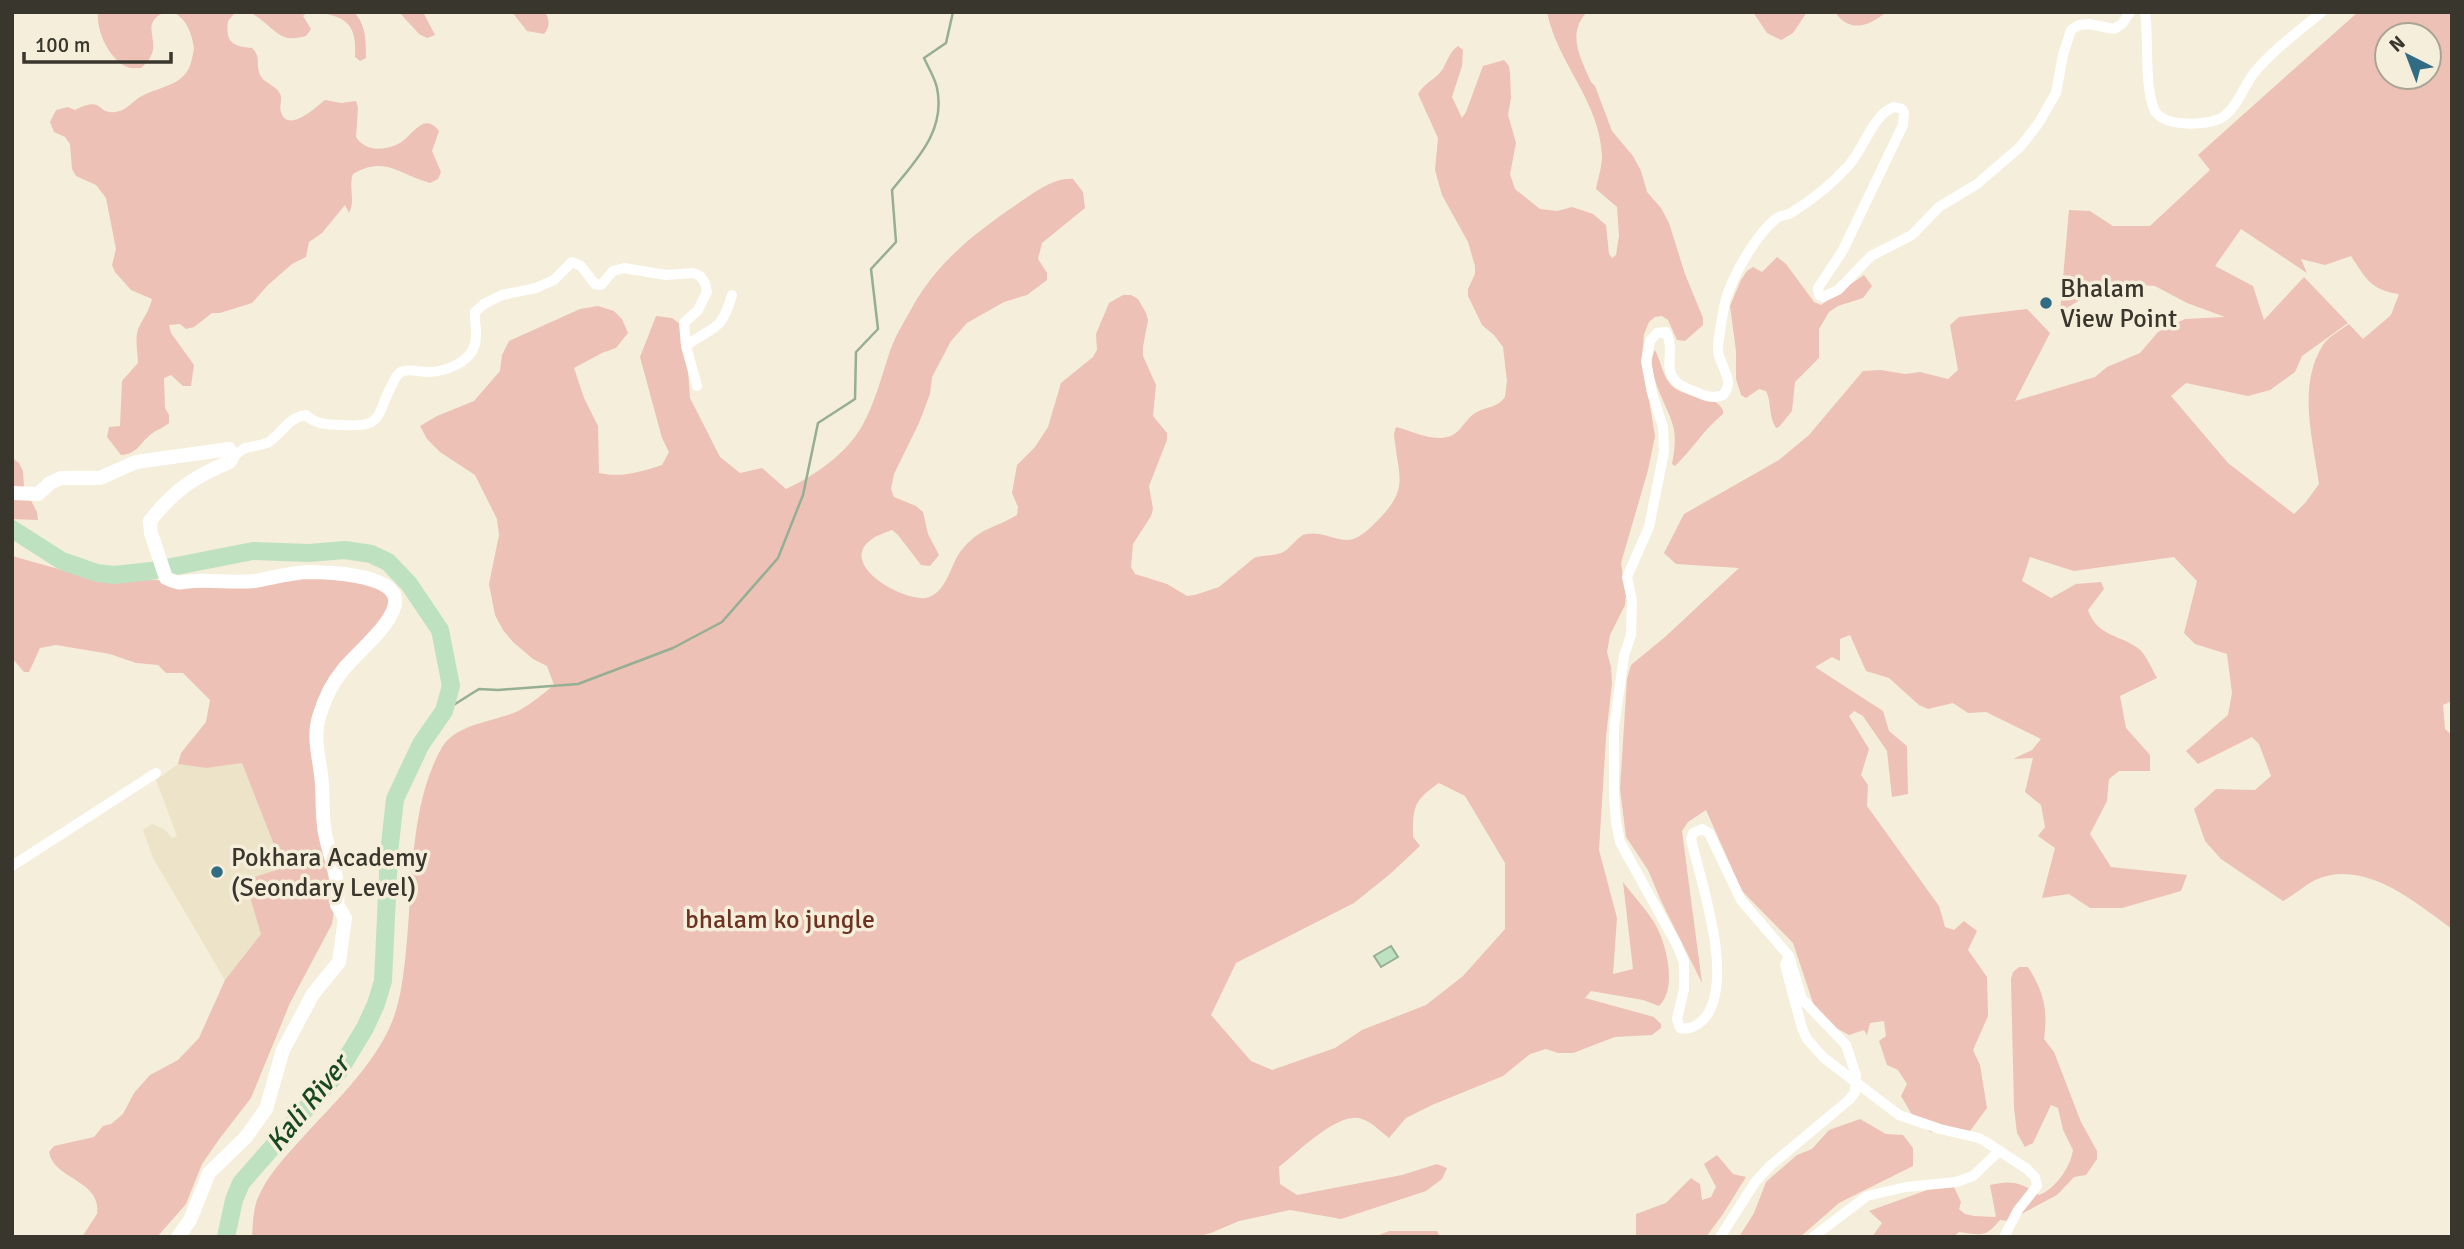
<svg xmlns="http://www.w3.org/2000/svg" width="2464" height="1249" font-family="Signika,sans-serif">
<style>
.built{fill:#ece3c8}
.green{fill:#edc1b5;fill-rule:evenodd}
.water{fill:#bee2c0;stroke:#96ae94;stroke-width:2}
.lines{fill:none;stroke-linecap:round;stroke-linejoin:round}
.stream{stroke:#96ae94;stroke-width:2.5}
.river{stroke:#bee2c0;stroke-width:18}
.minor{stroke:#fff;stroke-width:10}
.tertiary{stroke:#fff;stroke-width:14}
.poi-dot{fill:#316b84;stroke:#f5eeda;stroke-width:2.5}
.labels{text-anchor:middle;stroke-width:7;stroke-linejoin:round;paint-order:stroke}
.poi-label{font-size:26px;fill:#39362e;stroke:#f5eeda;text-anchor:start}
.park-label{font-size:26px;fill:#6d3222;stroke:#f5eeda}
.water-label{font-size:28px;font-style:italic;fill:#17491f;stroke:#f5eeda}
</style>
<rect width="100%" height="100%" fill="#f5eeda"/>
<path class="built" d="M242,762L283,869L261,934L225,980L153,858L143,830L152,824L164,829L172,838L177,836L156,780L178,764L206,768Z"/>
<path class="green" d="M98,12H165C134,26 170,44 141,68C136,68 129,69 125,66C108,57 96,30 98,12Z
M173,12H240L234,14L228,21C225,43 233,46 252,48C261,57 256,62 259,72C262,84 277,84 281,96C282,100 279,107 281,112C288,134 316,107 325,100L341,103L356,101L358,108L356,137C365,152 385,151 400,143C413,135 424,111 439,131L432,151L441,172L438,179L430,183C400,175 385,155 353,174C348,188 356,200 349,213L345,205L322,233L309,242L306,257L292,264L268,285L252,303L220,313H212L194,327L186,329L180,324L169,325L171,333L194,365L191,386H183L171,375L164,378L165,408L169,415V423C163,428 159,429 154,432C140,441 139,454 121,455L107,437L109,427L120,426L122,381L138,363C138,353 134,337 139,327C144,317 149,311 152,299L131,290L115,272L112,265L116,249L106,198L96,185L76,176L72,169L70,144L65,137L54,132L50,122L56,110L68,107L75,110C105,95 96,115 115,112C127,111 132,101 142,96C163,85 186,86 192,59C193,53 195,49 193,43C191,30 184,17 173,12Z
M248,12H308L303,16L311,29L306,36C301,37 294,39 288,38C275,36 263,17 248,12Z
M316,12H354C366,25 366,40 366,58L360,61L355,57C357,24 347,17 316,12Z
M399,12H423L435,35L427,38L419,34Z
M512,12H545C550,21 550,26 544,34L527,31Z
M1547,12H1587C1566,34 1581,59 1591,82L1595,86L1612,131L1633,156L1641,171L1647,192L1661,208L1669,223L1685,274L1703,318V325L1685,341L1677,340L1668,320L1662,316L1655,317L1649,322L1644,334L1642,357L1655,436L1648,470L1621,563L1626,595L1625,605L1610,635L1607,652L1611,667L1612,683L1606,737L1599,850L1617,918L1613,974L1633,969L1623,882C1633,896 1653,916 1659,932C1668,952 1676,990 1659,1006L1643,1000L1591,991L1585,998L1654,1017L1661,1024V1028L1652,1035L1615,1037L1573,1053H1558L1546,1049L1530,1054L1503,1076L1432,1105L1406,1118L1389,1138C1381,1132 1372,1122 1362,1119C1339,1110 1297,1153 1279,1167L1280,1184L1297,1195L1402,1175L1437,1164L1447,1168L1442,1179L1426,1191L1341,1219L1290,1210L1239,1221L1211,1233L1196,1237H252C253,1224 253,1212 257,1200C267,1175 286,1156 304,1136C333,1104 367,1072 387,1033C400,1008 403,979 406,951C413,886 409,807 441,749C456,722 495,723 520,710C532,703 543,694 554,685L547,666L533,659L513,642L503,630L495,615L489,584L499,535L497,519L475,475L440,452L427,439L420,426L437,416L474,401L500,371L502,355L509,341L580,309L598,306L614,311L622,319L628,333L616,348L602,353L574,368L584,398L598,426L599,473C622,478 640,472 662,465L669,452L662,438L640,357L656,316L672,318L685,328L690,398L720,457L740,473L762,468L786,489C816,475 846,454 862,426C875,403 882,375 890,351C896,334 906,319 914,304C939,261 976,232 1016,205C1032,194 1054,177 1073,179L1083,192L1085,208L1042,243L1038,259L1047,273V280L1027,295L1004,302L967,323L951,341L932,377L930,394L919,423L894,474L891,489L894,497L916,506L923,512L928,534L939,555L930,566L921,565L898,535L892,530C885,533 877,535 872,539C836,564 902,601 925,598C946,595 950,566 960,552C981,526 992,530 1017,515L1018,507L1012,493L1017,465L1035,447L1048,427L1061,383L1093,357L1097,350L1096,334L1109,303L1123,295H1131L1138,299L1146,313L1148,320L1143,347V356L1156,385L1153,416L1167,433V440L1149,486L1153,509L1151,516L1133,544L1131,567L1135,574L1167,584L1187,596L1195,595L1219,587L1254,558C1264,554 1276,557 1285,551C1292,546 1298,536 1306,534C1321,531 1334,540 1348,540C1359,539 1368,530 1375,523C1411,488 1398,479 1394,434L1396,427C1413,431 1442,447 1458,431C1464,425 1469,416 1477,412C1488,406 1497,408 1505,397L1507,381L1503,347L1494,335L1482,325L1468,296V289L1475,274V266L1468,242L1442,195L1435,170L1438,138L1418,94C1424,83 1436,79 1442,70C1448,61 1449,52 1458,46L1463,50L1462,66L1452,97L1462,118L1466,112L1483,66L1504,60L1509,66L1510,74L1511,98L1508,115L1516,143L1510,174L1515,189L1540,209L1557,211L1572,207L1593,214L1606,225L1609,254L1612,258L1616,255L1619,236L1617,207L1596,189C1598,178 1602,167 1602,156C1600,101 1557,63 1547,12ZM1439,783L1465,796L1505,863V929L1463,976L1426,1005L1362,1030L1335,1048L1272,1070L1251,1061L1211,1015L1236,963L1354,903L1390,874L1420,846L1413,837C1413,807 1413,801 1439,783Z
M1753,12H1807L1793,33L1781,40L1767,33Z
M1835,12H1886C1869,27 1849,33 1835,12Z
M2358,12H2452V701L2443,705L2445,729L2452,735V929C2415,902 2364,858 2315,880C2304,886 2294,895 2283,901L2221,859L2205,841L2194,809L2216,789L2255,790L2271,776L2259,744L2252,737L2198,764L2186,751L2228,715L2232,693L2227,654L2195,644L2184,633L2197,581L2174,557L2074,571L2030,557L2022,581L2051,598L2076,584L2101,582L2104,589L2088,610C2097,637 2122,635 2139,649C2146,655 2152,669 2157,678L2120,696L2126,728L2150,755V771H2119L2109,779L2107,801L2090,834L2111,867L2187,875L2181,891L2122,908H2090L2069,894L2042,898L2055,848L2038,836L2045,827L2041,805L2025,792L2033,758L2013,759L2032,750L2041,739L1986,712L1968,713L1953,703L1928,709L1919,705L1889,678L1866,671L1850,635L1840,639V661L1832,657L1815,667L1883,711L1889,731L1907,746L1908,794L1892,797L1887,751L1863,716L1854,711L1849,716L1869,749L1861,775L1868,785L1867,806L1939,906L1945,927L1954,930L1964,921L1977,931L1968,950L1987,977L1988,1016L1973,1050L1980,1065L1987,1108L1970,1131L1930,1132L1914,1118L1901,1096L1907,1084L1898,1070L1887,1065L1879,1041L1886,1036L1884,1021L1870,1023L1867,1035L1864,1030L1849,1035L1827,1023L1814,1006L1793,943L1742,891L1706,810L1688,822L1682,831L1702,983L1662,903L1648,870L1626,837L1620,789L1627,679L1631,665L1665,637L1739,568L1676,564L1664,553L1684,514L1779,460L1809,435L1863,371L1881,370L1905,374L1920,372L1948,379L1958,370L1950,325L1959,317L2027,309L2050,333L2015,401L2095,377L2107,367L2140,353L2158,332L2185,319L2225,317L2187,303L2155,286L2139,285H2105L2060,312L2069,210L2090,211L2113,226H2150L2210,170L2198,155ZM2387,35H2429V77H2387ZM2241,229L2307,273L2301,259L2325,265L2351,256C2366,279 2371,290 2399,294L2391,315L2363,339L2349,324C2341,330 2329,336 2323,345C2297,386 2313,439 2319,484L2306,502L2294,514L2228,463L2171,396L2186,383L2248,396L2270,390L2295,372L2302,356L2348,323L2304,277L2264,320L2253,286L2215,266Z
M1777,257L1786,264L1814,302L1821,305L1864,275L1872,286L1863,298L1838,306L1829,312L1819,329V358L1795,382L1792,411L1779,427L1776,428C1768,415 1772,403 1766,391L1759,389L1746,398L1741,395L1736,379V351L1730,306L1741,280L1747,271L1753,267L1762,272Z
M1655,350C1661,361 1662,376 1672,386C1686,399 1714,393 1723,410V414C1704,429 1692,450 1675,466L1672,464C1674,453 1676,441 1674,430C1670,407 1643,373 1655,350Z
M12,458L19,463L23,471L24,487L37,512L38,520L12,519Z
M12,556L108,583L138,579L172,581L325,575L357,580L386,591L390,606L317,709L335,904L332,924L290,1003L251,1098L220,1138L202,1164L186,1204L157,1237H82L97,1214C102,1180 54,1180 49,1152L54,1146L94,1137L103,1126L111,1124L123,1114L134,1093L150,1075L178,1060L199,1038L225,980L261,934L245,880L283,868L242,763L206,768L178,764L181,753L206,722L210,700L183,673H166L158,665L136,663L110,654L56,645L40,648L29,672H24L12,658Z
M2019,967H2028C2044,992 2048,1010 2044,1039L2054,1052L2081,1122L2097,1151V1159L2086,1175L2074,1177L2057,1195L2008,1221L2000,1220C1985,1238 1982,1235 1959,1232L1953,1237H1872L1882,1223L1869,1211L1930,1189L1954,1187L1961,1202L1959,1209L1965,1214L1974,1216L1996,1217L1990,1185C2012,1180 2020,1182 2039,1195C2055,1190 2071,1166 2073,1150L2063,1130L2058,1108L2051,1105L2033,1143L2025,1147L2017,1133L2014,1108L2011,979L2013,972Z
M1860,1119L1886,1134L1903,1135L1913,1148V1166L1839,1203L1800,1237H1739L1754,1213L1766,1182L1797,1155L1812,1149L1829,1130Z
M1717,1155L1733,1174L1746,1177L1723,1214L1706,1237H1636V1214L1666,1203L1691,1178L1700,1184L1702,1200L1711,1197L1716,1187L1704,1164Z
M1389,1231H1437L1440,1237H1374Z"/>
<path class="water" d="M1391,946L1398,957L1381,967L1374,956Z"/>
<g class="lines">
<path class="stream" d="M444,711L479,689L498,690L578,684L673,648L722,622L778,558L803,495L818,423L855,399L856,352L878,329L871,269L896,242L892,190C916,160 946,131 937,88C935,78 928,67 924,58L946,43L953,12"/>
<path class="river" d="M12,529L62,561L97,573L114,575L151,571L253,551L309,553L345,550L371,554L388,562L409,584L440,630L451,686L444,711L421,744L395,799L389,853L383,981L376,1004L365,1028L339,1071L241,1183L234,1200L226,1237"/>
<path class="minor" d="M2145,12C2149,38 2144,84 2154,109C2162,128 2208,126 2223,117C2238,106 2243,87 2254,73C2273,50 2299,31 2322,12
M686,346C714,324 720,335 732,295
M232,458C236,455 241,449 246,448C254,445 261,446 269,442C282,433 289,417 306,415C316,425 328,424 341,425C385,428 375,416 392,385C394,380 396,375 401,372C409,368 419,372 427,372C445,372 470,363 475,344C478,333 474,322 475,312L484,304L502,295L536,288L554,280L572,262L581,266L595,284L601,285L613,271L624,268L666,275L693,273L700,276L705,283L707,292L698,310L684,323L686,346L697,386
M12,866L156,773
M1789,956L1785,965L1802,1028L1807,1039L1824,1058L1899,1115L1940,1129L1979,1138L1986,1142L2027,1169L2035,1177L2037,1186L2018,1210L2004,1237
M1720,1237L1756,1181L1771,1165L1850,1099L1855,1092L1856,1075L1846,1045L1802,999L1789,956L1741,900L1709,833L1702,829L1693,833L1691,839C1701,883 1736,981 1704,1019C1697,1026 1689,1030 1680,1028L1677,1019L1684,989V962L1676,943L1620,842L1616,822L1614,796V727L1624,656L1631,635L1632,600L1627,577L1649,527L1664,452L1663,427L1652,393L1646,361L1650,341L1657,333L1666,332C1679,358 1652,377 1696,392C1705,396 1713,399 1723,395C1736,381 1720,367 1718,351C1717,346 1724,305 1726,299C1733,275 1757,233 1777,218C1781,215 1786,216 1791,213C1812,200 1833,183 1849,165C1864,149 1873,114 1894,107L1902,109L1904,113L1903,125L1843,250L1818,288L1819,295L1823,297L1838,290L1871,256L1912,235L1939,207L1977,184L2020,147L2038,124L2056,93L2063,55L2071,30L2079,25L2089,24L2114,29L2122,24L2130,12
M1813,1237L1867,1196L1906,1187L1956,1182L1973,1176L1999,1151"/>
<path class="tertiary" d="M12,493L38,494L50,483L61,478H100L136,462L229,449L232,458L229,462C194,477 174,490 150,521L151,533L166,578C183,586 181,581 196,581C216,580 235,583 255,581C272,578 290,573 307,572C327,572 390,574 395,598C399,620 356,653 343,670C332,683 324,700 319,717C312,740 321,762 322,785C323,801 322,817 325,833C330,858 340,879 337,905L345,918L339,962L313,994L283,1050L266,1109L246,1137L209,1173L190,1220L178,1237"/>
</g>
<g class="poi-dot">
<circle cx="2046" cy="303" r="7"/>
<circle cx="217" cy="872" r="7"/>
</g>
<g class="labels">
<g class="poi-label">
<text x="2060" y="297">Bhalam<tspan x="2060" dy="30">View Point</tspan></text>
<text x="231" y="866">Pokhara Academy<tspan x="231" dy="30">(Seondary Level)</tspan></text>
</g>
<g class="park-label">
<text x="780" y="928">bhalam ko jungle</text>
</g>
<g class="water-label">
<text transform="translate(307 1103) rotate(-51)" y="10">Kali River</text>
</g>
</g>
<rect width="2464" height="1249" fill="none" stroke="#39362e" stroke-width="28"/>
<g transform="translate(2408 56) rotate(318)"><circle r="33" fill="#f5eeda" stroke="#aaa495" stroke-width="2"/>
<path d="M0-5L12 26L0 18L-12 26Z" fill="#316b84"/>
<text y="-10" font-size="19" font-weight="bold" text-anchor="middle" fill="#39362e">N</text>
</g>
<path d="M24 52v10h147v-10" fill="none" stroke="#39362e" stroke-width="3.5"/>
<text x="35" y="52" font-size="21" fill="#39362e" stroke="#f5eeda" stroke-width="5" paint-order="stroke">100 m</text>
</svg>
